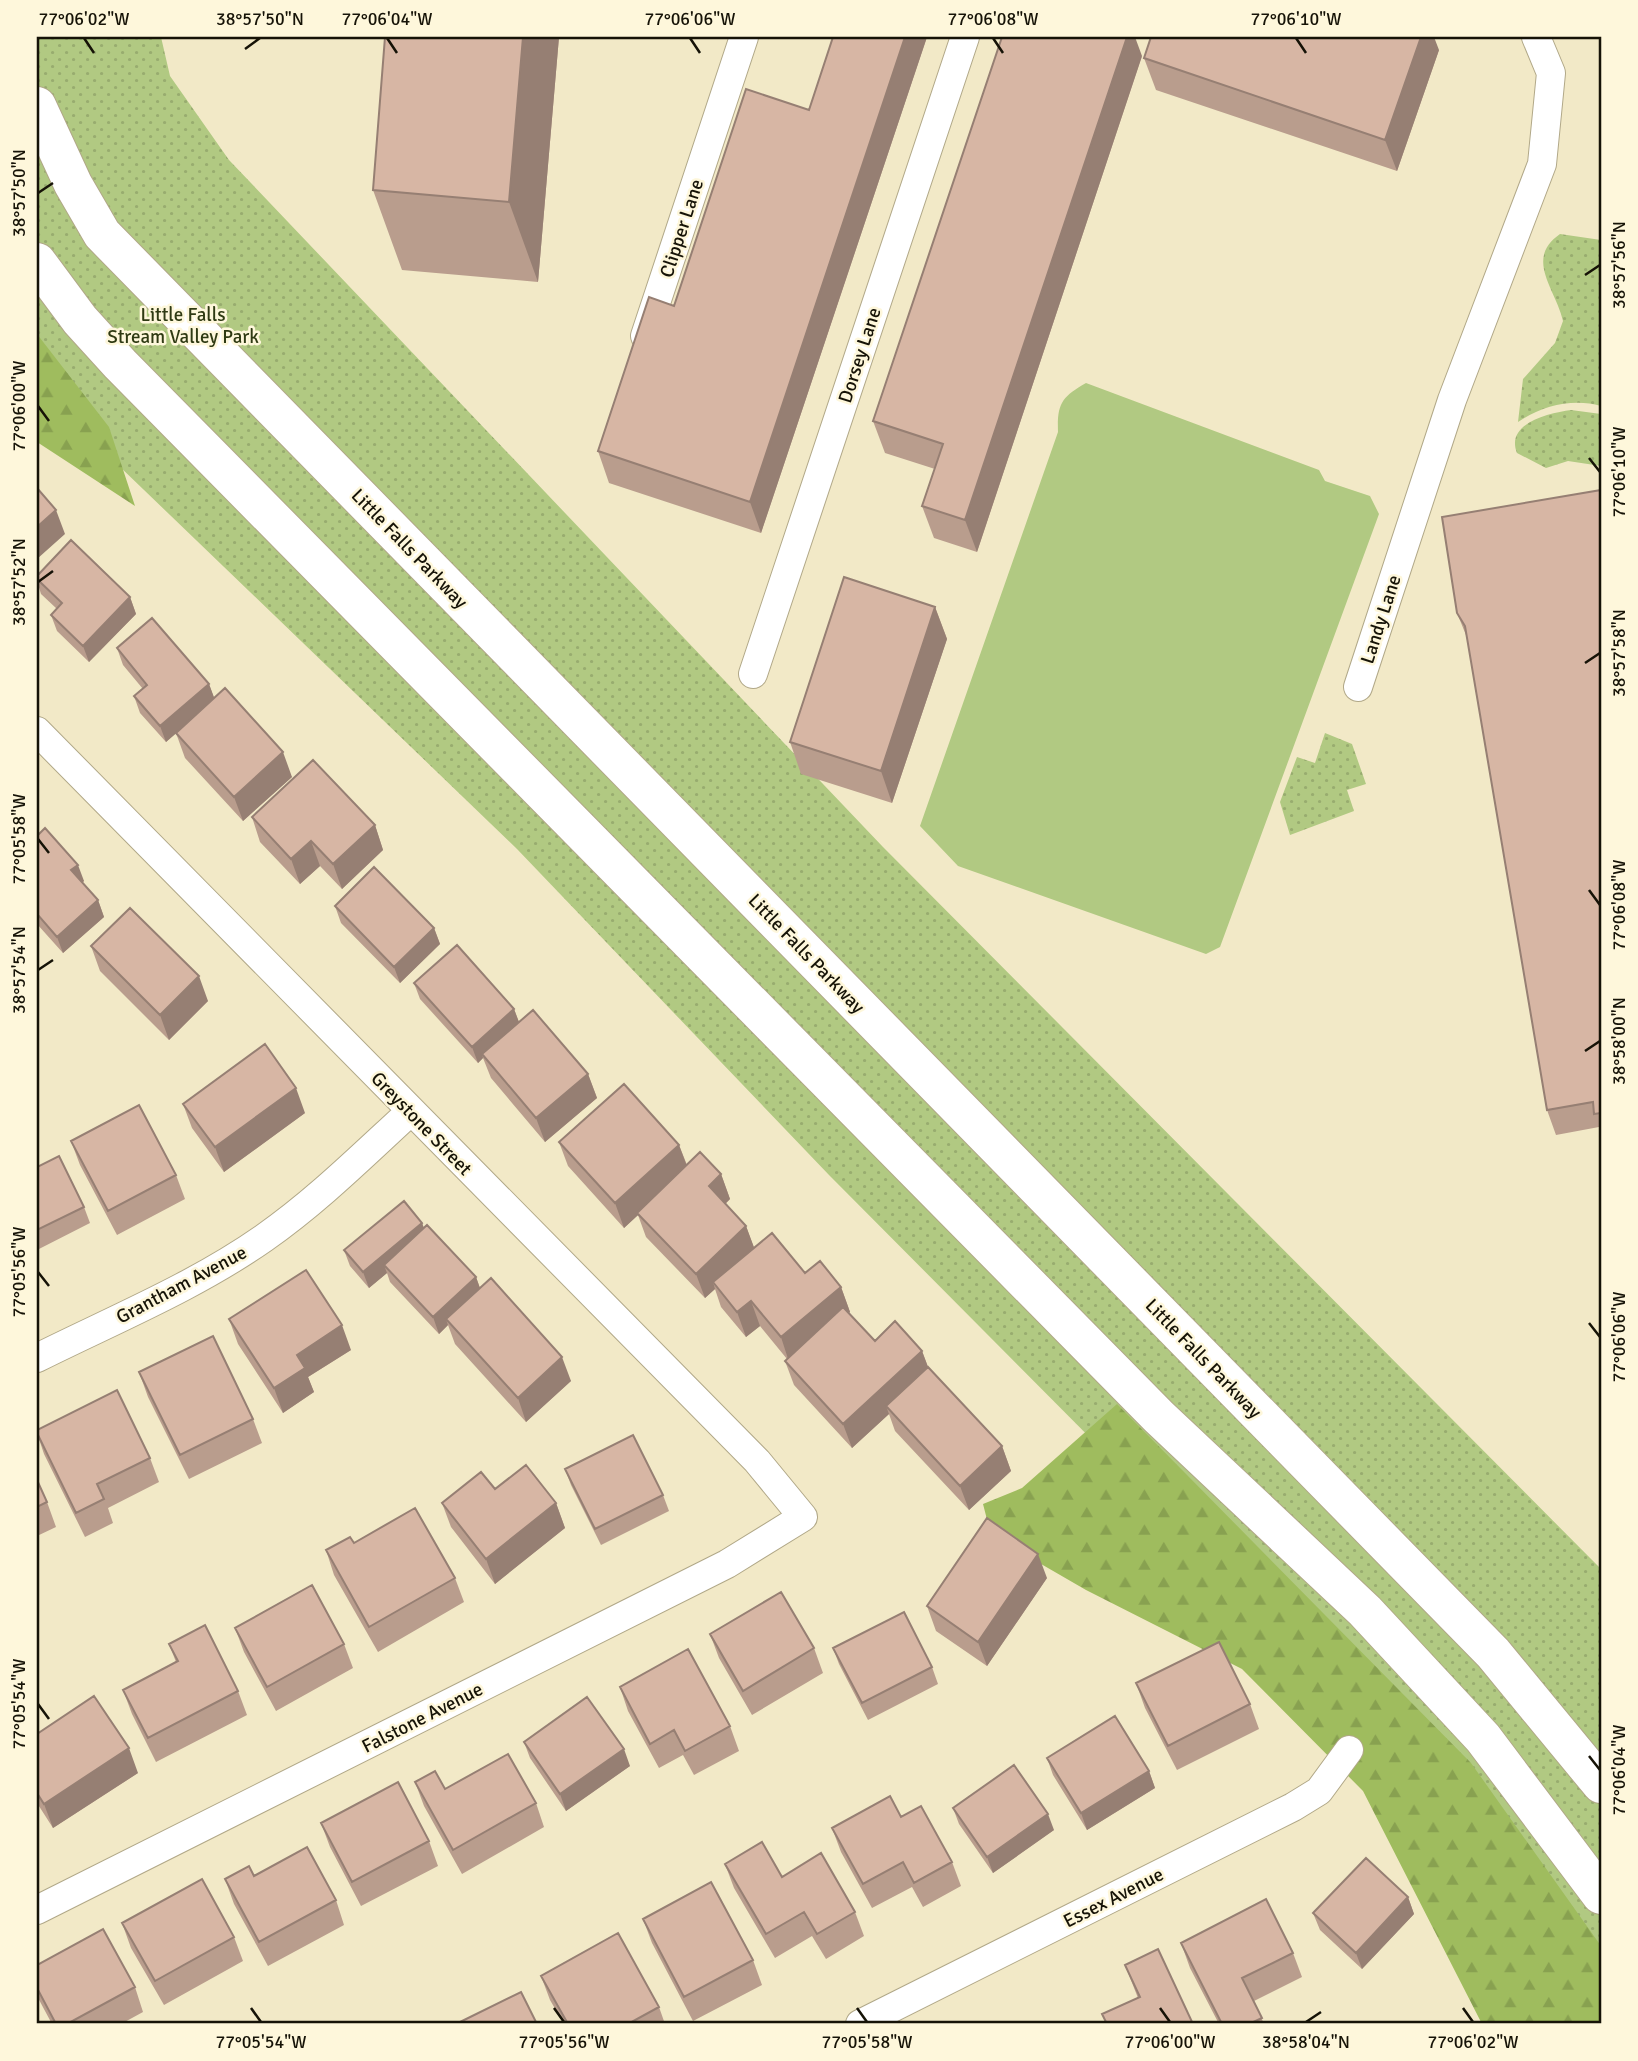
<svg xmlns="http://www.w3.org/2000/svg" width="1638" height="2061" font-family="Signika,sans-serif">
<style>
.green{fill:url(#green-dots)}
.forest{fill:url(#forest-firs)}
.pitch{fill:#b1c982}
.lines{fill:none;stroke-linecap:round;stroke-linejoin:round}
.street-casing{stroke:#b1a888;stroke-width:30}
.secondary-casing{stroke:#b1a888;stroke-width:40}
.street{stroke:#fff;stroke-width:28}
.secondary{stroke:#fff;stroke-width:38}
.wall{fill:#b99d8d}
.shaded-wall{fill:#967f73}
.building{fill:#d7b6a4;stroke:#967f73;stroke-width:2}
.ticks{fill:none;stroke:#161307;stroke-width:2.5}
.labels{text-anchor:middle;stroke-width:5;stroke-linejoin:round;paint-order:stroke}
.street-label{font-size:19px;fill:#161307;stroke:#fef7db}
.park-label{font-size:19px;fill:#2f3a13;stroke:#fef7db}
.neatline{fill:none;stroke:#161307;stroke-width:2.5}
.ticks-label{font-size:18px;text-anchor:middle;fill:#161307}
</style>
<defs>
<pattern id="green-dots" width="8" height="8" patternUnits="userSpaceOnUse" patternTransform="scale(1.75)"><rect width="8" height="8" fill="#b1c982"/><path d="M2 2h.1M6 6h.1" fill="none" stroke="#98ac6f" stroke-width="1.8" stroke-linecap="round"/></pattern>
<pattern id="forest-firs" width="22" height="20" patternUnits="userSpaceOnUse" patternTransform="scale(1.75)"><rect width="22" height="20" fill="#9fbc5e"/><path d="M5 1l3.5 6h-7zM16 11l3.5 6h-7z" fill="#88a150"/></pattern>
</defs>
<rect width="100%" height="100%" fill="#f2e9c7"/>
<path class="green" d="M37,37H161L170,76L229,160L883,847L1601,1569V2024L1308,1657L829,1175L517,849L37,387Z
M1560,234L1601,240V406C1572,398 1542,406 1518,422L1523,379L1555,343L1563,321C1556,289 1524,259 1560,234Z
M1571,410L1601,414V466L1568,461L1546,468L1517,453C1505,423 1549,413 1571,410Z
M1325,733L1352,744L1366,784L1347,790L1354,811L1290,835L1280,802L1297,757L1315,763Z"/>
<path class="forest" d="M37,334L109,427L135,506L37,442Z
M1117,1404L1471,1763L1601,1946V2024H1482L1363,1791L1242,1669L1086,1590L991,1535L983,1504L1022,1488Z"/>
<path class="pitch" d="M1086,383L1319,470L1325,481L1370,496L1379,514L1220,947L1206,954L958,866L920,826L1058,432C1057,403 1062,397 1086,383Z"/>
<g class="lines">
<g class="street-casing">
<path id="street" d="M645,336L744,37
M753,674L965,37
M1358,687L1452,400L1542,164L1551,73L1536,37
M37,731L757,1461L803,1517L727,1564L37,1910
M37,1358C113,1320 194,1287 264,1238C317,1201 363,1155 410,1112
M860,2024L1293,1807L1319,1791L1349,1750"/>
</g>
<g class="secondary-casing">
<path id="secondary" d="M37,106L73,184L102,234L1493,1653L1601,1784
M37,262L80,320L120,364L1159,1417L1365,1611L1483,1738L1601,1895"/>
</g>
<use href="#street" class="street"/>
<use href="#secondary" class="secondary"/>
</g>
<path class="wall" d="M559,37L538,282L402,270L373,190Z
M833,37H927L761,533L609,483L598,451L674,306L809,110Z
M1439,50L1397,171L1156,90L1144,58Z
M1142,56L977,552L934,538L922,506L935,469L885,453L873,421Z
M1601,490V1134L1599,1127L1556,1135L1547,1110L1468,640L1457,613Z
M37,576L130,597L136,614L89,662L57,631L51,615L57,609L41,594L37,581Z
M935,607L947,639L892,803L801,774L790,742Z
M117,648L209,684L214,698L292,777L243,821L185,758L176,733L166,742L140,713L134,696L143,689L123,665Z
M252,817L375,825L383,850L342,889L320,866L300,884L260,842Z
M37,836L84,881L82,883L98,900L104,917L63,953L37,924Z
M335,906L434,928L440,944L400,983L341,923Z
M91,946L208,1001L169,1040L100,971Z
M414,983L514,1009L519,1022L588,1074L597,1098L545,1142L491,1078L483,1058L478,1063L420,999Z
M183,1104L305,1113L224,1172L192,1128Z
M71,1141L176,1175L185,1199L117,1235L80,1165Z
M559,1142L679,1145L687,1165L721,1174L730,1199L725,1204L746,1226L754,1248L805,1273L841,1287L850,1312L848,1313L875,1341L922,1351L928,1367L1002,1446L1011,1471L969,1510L895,1431L889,1414L852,1448L794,1385L785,1361L787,1359L760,1326L746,1337L721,1307L715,1289L705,1298L646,1237L638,1215L624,1228L568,1166Z
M37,1167L84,1207L90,1223L37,1250Z
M422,1223L424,1228L476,1277L480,1288L571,1381L526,1422L455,1344L448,1325L439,1334L390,1282L387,1273L369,1288L350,1266L344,1250Z
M229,1319L351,1350L308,1377L314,1392L283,1413L238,1344Z
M139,1372L253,1419L262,1443L189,1479L148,1397Z
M37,1433L150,1458L159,1482L108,1508L113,1523L85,1537L44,1454Z
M565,1469L663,1495L669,1511L601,1545L571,1485Z
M37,1480L47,1502L56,1527L37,1536Z
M495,1489L556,1503L565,1528L495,1584L451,1527L442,1503Z
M354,1543L455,1578L464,1602L378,1652L334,1575L326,1550Z
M1047,1578L987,1666L936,1631L927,1606Z
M235,1628L344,1644L353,1668L276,1711L244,1652Z
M710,1634L814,1648L823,1673L752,1715L719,1658Z
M169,1644L238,1691L247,1715L156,1762L132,1714L123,1690L176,1662Z
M833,1648L932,1667L938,1684L868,1720L839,1664Z
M1136,1683L1250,1704L1259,1729L1177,1770L1145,1708Z
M620,1687L730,1726L739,1751L694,1775L683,1755L659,1768L628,1711Z
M37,1734L138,1773L53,1828L37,1803Z
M524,1742L630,1766L566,1811L530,1758Z
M1047,1758L1149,1771L1155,1788L1087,1830L1053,1775Z
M415,1782L445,1789L536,1803L544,1827L462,1874L424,1806Z
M953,1808L1054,1830L993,1873L959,1824Z
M901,1817L952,1862L961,1886L923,1907L912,1887L872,1908L841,1852L832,1828Z
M321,1823L429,1841L438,1866L361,1906L330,1847Z
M725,1864L782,1877L855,1912L864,1936L826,1959L812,1936L775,1958L734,1888Z
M254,1876L336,1900L344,1925L268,1966L234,1904L225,1879Z
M1408,1897L1414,1914L1362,1969L1320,1930L1313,1913Z
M643,1919L753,1960L762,1985L693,2021L652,1943Z
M122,1923L234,1937L243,1961L164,2005L131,1948Z
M1181,1943L1293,1953L1302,1977L1254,2001L1264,2024H1219L1190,1968Z
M37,1965L135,1987L143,2012L121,2024H52L37,1996Z
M1125,1965L1193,2024H1106L1102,2014L1138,1998Z
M541,1976L659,2007L665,2024H564L550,2000Z"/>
<path class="shaded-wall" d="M523,37H559L538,282L509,202Z
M905,37H927L761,533L750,502Z
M1127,37H1135L1142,56L977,552L965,520Z
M1421,37H1434L1439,50L1397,171L1385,140Z
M56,510L65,534L37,559V527Z
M130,597L136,614L89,662L83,646Z
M935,607L947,639L892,803L881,771Z
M209,684L215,700L166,742L160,726Z
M283,752L292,777L243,821L234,797Z
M375,825L383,850L342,889L333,864Z
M311,841L320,866L300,884L291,859Z
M78,865L84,881L77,887L71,870Z
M98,900L104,917L63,953L57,937Z
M434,928L440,944L400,983L394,967Z
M199,976L208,1001L169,1040L160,1015Z
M514,1009L520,1025L482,1054L483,1058L478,1063L472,1047Z
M588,1074L597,1098L545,1142L536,1118Z
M296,1088L305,1113L224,1172L215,1147Z
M679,1145L688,1169L624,1228L615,1203Z
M721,1174L730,1199L718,1211L709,1186Z
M422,1223L428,1240L384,1265L387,1273L369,1288L363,1272Z
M746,1226L755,1250L713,1282L715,1289L705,1298L696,1274Z
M476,1277L482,1294L446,1319L448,1325L439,1334L433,1317Z
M841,1287L850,1312L789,1362L781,1337Z
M751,1301L760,1326L746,1337L737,1312Z
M342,1325L351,1350L308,1377L314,1392L283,1413L274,1388L297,1355Z
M922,1351L931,1375L886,1406L889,1414L852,1448L843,1424Z
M562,1357L571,1381L526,1422L518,1398Z
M1002,1446L1011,1471L969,1510L960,1486Z
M556,1503L565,1528L495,1584L486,1559Z
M1038,1554L1047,1578L987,1666L978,1642Z
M129,1748L138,1773L53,1828L44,1804Z
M624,1749L630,1766L566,1811L560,1794Z
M1149,1771L1155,1788L1087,1830L1081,1813Z
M1048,1814L1054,1830L993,1873L987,1857Z
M1408,1897L1414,1914L1362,1969L1356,1953Z"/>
<path class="building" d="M385,37H523L509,202L373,190Z
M833,37H905L750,502L598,451L649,297L674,306L746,89L809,110Z
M1002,37H1127L965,520L922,506L943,444L873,421Z
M1151,37H1421L1385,140L1144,58Z
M37,488L56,510L37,527Z
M1601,490V1113L1594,1114L1593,1102L1547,1110L1465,626L1457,613L1442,517Z
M71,540L130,597L83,646L51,615L62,603L37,579V576Z
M844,577L935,607L881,771L790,742Z
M152,618L209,684L160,726L134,696L147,685L117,648Z
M225,688L283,752L234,797L176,733Z
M313,760L375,825L333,864L311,841L291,859L252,817Z
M45,828L78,865L71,870L98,900L57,937L37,914V836Z
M374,867L434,928L394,967L335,906Z
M130,908L199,976L160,1015L91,946Z
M457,945L514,1009L472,1047L414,983Z
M533,1010L588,1074L536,1118L482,1054Z
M265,1044L296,1088L215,1147L183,1104Z
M624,1084L679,1145L615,1203L559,1142Z
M139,1105L176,1175L108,1211L71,1141Z
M700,1152L721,1174L709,1186L746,1226L696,1274L637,1213Z
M59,1156L84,1207L37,1230V1167Z
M404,1201L422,1223L363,1272L344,1250Z
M427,1225L476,1277L433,1317L384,1265Z
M772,1233L805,1273L820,1261L841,1287L781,1337L751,1301L737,1312L713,1282Z
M306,1270L342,1325L297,1355L305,1368L274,1388L229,1319Z
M491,1278L562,1357L518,1398L446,1319Z
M843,1307L875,1341L895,1321L922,1351L843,1424L785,1361Z
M213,1336L253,1419L180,1455L139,1372Z
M928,1367L1002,1446L960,1486L886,1406Z
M117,1390L150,1458L97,1484L104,1499L76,1513L37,1433V1430Z
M633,1435L663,1495L595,1529L565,1469Z
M526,1465L556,1503L486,1559L442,1503L481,1472L495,1489Z
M37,1480L47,1502L37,1507Z
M415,1508L455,1578L369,1627L326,1550L350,1537L354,1543Z
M987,1518L1038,1554L978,1642L927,1606Z
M312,1585L344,1644L267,1687L235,1628Z
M781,1592L814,1648L743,1691L710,1634Z
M904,1612L932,1667L862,1703L833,1648Z
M205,1625L238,1691L148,1738L123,1690L178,1661L169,1644Z
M1219,1642L1250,1704L1168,1746L1136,1683Z
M688,1649L730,1726L685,1751L674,1730L650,1744L620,1687Z
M94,1696L129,1748L44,1804L37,1793V1734Z
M587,1697L624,1749L560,1794L524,1742Z
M1115,1716L1149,1771L1081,1813L1047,1758Z
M508,1754L536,1803L453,1850L415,1782L435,1771L445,1789Z
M1014,1765L1048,1814L987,1857L953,1808Z
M398,1782L429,1841L352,1882L321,1823Z
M890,1796L901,1817L921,1806L952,1862L914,1883L903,1862L863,1884L832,1828Z
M762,1842L782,1877L821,1853L855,1912L817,1934L804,1912L766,1934L725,1864Z
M307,1847L336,1900L259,1942L225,1879L249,1866L254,1876Z
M1366,1858L1408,1897L1356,1953L1313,1913Z
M202,1879L234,1937L155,1981L122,1923Z
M711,1882L753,1960L684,1997L643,1919Z
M1266,1899L1293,1953L1242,1978L1262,2018L1249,2024H1222L1181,1943Z
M103,1929L135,1987L67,2024H56L37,1988V1965Z
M618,1933L659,2007L628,2024H568L541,1976Z
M1158,1949L1193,2024H1107L1102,2014L1140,1997L1125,1965Z
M521,1992L537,2024H456Z"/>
<path class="ticks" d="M84,38L94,53M387,38L397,53M690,38L700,53M993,38L1003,53M1296,38L1306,53M245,49L260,38M38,193L53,183M1585,275L1600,265M38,406L49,421M1589,458L1600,472M38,582L53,571M1585,663L1600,653M38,839L49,853M1589,890L1600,905M38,970L53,960M1585,1051L1600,1041M38,1272L49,1286M1589,1323L1600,1337M38,1704L49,1719M1589,1756L1600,1770M251,2008L261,2022M554,2008L564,2022M857,2008L867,2022M1160,2008L1170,2022M1463,2008L1473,2022M1306,2022L1321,2012"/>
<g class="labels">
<g class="street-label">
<text transform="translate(681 228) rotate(-72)" y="7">Clipper Lane</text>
<text transform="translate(859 355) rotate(-72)" y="7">Dorsey Lane</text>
<text transform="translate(410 548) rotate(46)" y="7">Little Falls Parkway</text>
<text transform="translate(1380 619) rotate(-72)" y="7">Landy Lane</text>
<text transform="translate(807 953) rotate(46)" y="7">Little Falls Parkway</text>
<text transform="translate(422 1123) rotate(46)" y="7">Greystone Street</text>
<text transform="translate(181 1284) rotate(-28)" y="7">Grantham Avenue</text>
<text transform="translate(1204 1358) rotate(46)" y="7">Little Falls Parkway</text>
<text transform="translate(422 1717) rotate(-27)" y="7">Falstone Avenue</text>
<text transform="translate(1113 1897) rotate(-27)" y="7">Essex Avenue</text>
</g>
<g class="park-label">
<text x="183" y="321">Little Falls<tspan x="183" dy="22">Stream Valley Park</tspan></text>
</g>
</g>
<rect width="1638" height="2061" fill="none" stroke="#fef7db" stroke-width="77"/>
<rect x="38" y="38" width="1562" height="1984" class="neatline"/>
<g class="ticks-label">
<text x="84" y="25">77°06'02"W</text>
<text x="260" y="25">38°57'50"N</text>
<text x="387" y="25">77°06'04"W</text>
<text x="690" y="25">77°06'06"W</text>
<text x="993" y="25">77°06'08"W</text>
<text x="1296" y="25">77°06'10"W</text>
<text transform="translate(19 193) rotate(-90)" y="6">38°57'50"N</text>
<text transform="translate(1619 265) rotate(-90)" y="6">38°57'56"N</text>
<text transform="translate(19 406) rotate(-90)" y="6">77°06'00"W</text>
<text transform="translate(1619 472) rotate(-90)" y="6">77°06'10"W</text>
<text transform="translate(19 582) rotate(-90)" y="6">38°57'52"N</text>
<text transform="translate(1619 653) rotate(-90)" y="6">38°57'58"N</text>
<text transform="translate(19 839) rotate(-90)" y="6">77°05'58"W</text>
<text transform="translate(1619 905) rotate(-90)" y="6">77°06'08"W</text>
<text transform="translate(19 970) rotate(-90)" y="6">38°57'54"N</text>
<text transform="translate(1619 1041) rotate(-90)" y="6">38°58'00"N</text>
<text transform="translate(19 1272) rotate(-90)" y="6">77°05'56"W</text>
<text transform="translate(1619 1337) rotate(-90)" y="6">77°06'06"W</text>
<text transform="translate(19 1704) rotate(-90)" y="6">77°05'54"W</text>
<text transform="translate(1619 1770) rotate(-90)" y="6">77°06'04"W</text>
<text x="261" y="2048">77°05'54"W</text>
<text x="564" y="2048">77°05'56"W</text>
<text x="867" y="2048">77°05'58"W</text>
<text x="1170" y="2048">77°06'00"W</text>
<text x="1306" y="2048">38°58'04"N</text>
<text x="1473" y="2048">77°06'02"W</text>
</g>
</svg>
